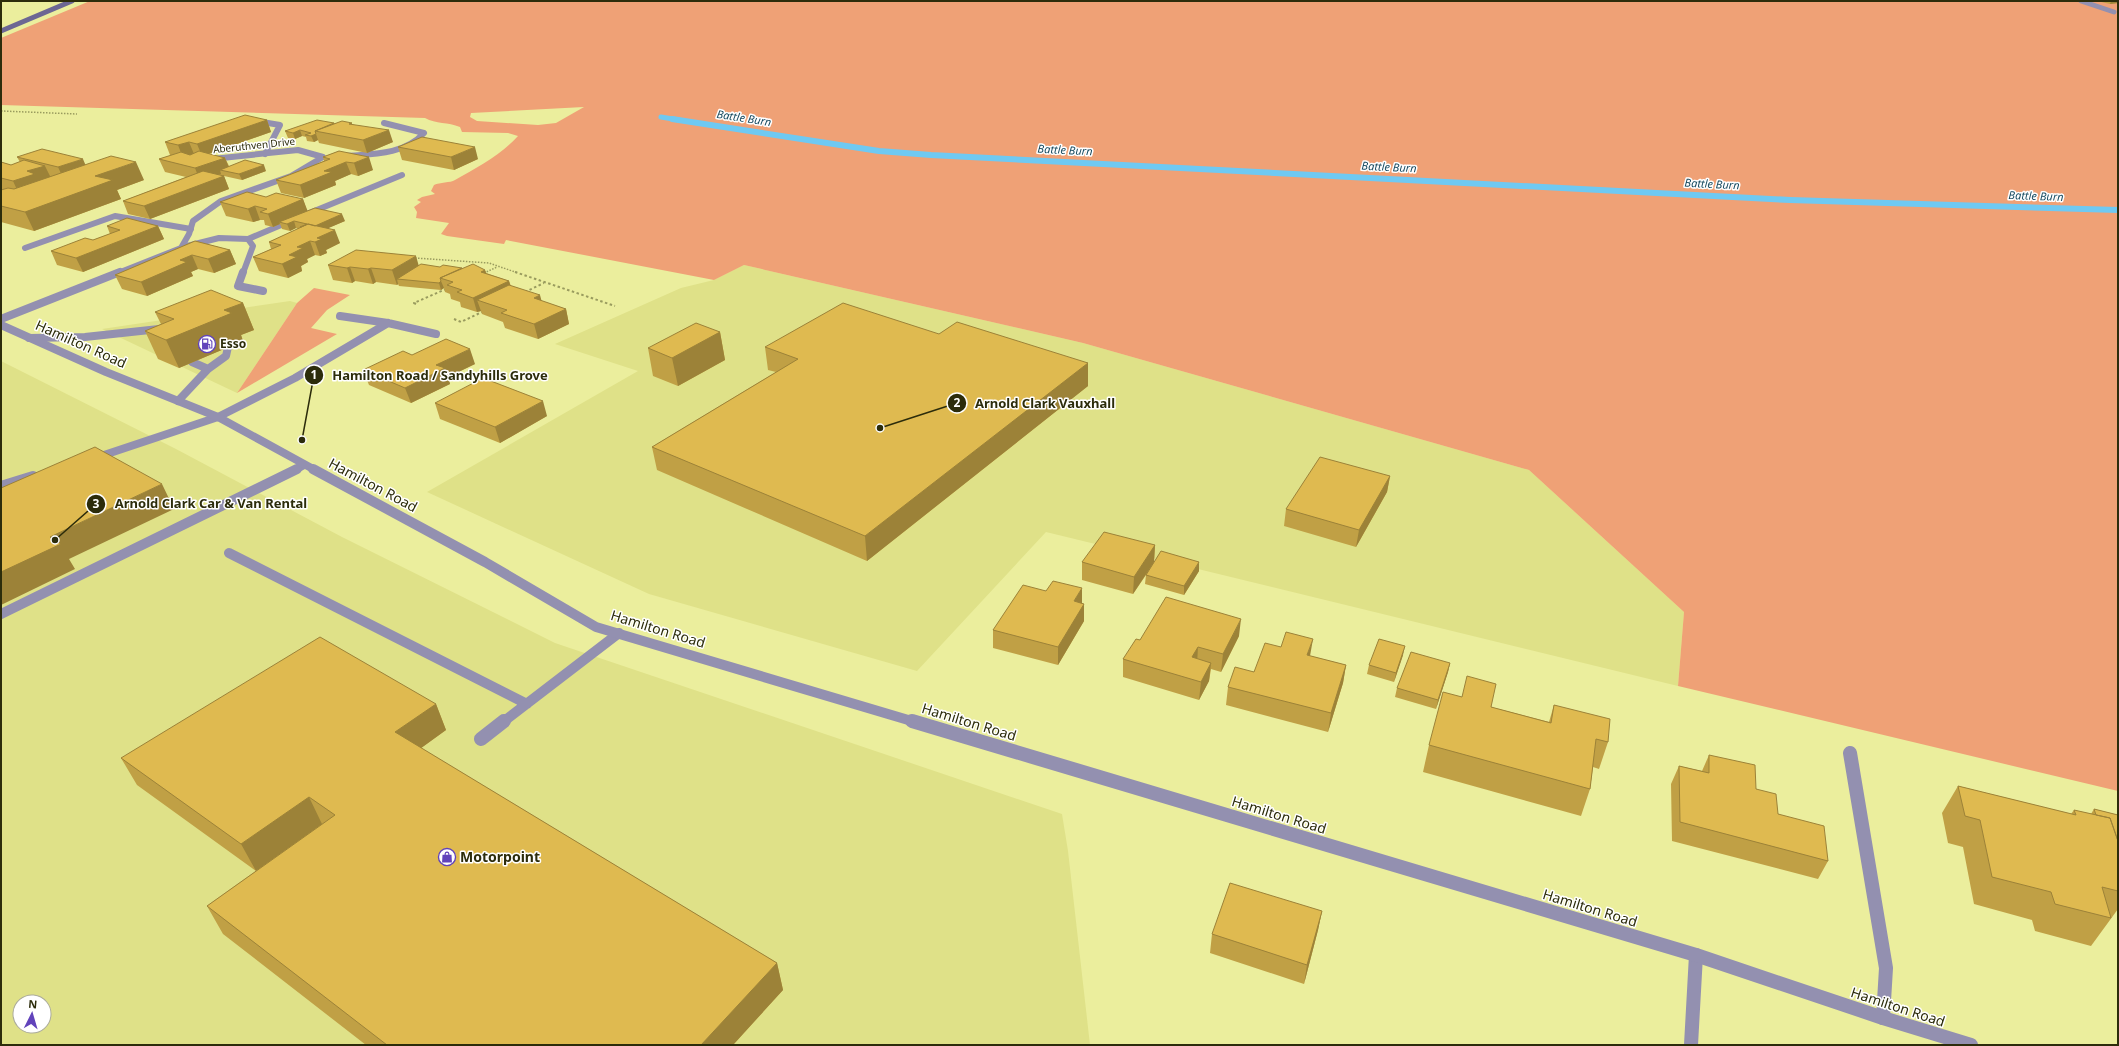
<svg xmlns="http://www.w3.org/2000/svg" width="2119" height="1046" font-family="'Noto Sans',sans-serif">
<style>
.built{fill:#dfe188;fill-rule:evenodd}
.green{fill:#efa176;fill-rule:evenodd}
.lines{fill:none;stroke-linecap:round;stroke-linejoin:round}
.stream-far1{stroke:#6fc9f2;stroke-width:5}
.stream{stroke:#6fc9f2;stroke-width:6}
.path-far1{stroke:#999b5e;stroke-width:1.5;stroke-dasharray:1.5 1.5;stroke-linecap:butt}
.path{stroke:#999b5e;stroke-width:2;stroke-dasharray:2.5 2.5;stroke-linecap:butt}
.service-far4{stroke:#9390b0;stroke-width:5}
.service-far3{stroke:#9390b0;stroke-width:6}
.service-far2{stroke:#9390b0;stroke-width:8}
.service-far1{stroke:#9390b0;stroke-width:10}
.service{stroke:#9390b0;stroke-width:14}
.minor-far1{stroke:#9390b0;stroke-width:6}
.minor{stroke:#9390b0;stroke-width:8}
.tertiary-far2{stroke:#9390b0;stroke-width:8}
.tertiary-far1{stroke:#9390b0;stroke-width:10}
.tertiary{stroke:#9390b0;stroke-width:14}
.secondary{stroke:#6c6793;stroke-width:5}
.wall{fill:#c0a045}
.shaded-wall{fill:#9c8238}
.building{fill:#dfba50;stroke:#9c8238}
.labels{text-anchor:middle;stroke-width:3;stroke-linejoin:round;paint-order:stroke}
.far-street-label{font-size:10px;fill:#2c2c0b;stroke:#fff}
.far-water-label{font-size:11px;font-style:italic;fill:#184b60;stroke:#fff}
.poi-label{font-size:12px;font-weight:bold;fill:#2c2c0b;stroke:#fff;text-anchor:start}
.near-street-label{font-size:14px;fill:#2c2c0b;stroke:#fff}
.near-poi-label{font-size:14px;font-weight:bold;fill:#2c2c0b;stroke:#fff;text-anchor:start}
.leader{fill:none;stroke:#2c2c0b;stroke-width:1.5}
.callout-dot{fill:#2c2c0b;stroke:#fff;stroke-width:1.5}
.mark-label{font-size:12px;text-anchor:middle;font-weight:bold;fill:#fff}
.callout-label{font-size:13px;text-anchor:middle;font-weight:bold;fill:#2c2c0b;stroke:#fff;stroke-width:3;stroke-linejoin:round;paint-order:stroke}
</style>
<rect width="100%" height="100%" fill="#ebee9d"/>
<path class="built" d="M744,265L1083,343L1529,470L1684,612L1678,686L1046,532L917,671L649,594L427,492L638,371L555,344L681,288L714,280Z
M290,301L297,303L237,393L102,329Z
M1,361L176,449L342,537L555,643L1062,814L1068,851L1090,1045H1ZM20,1002H44V1026H20Z"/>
<path class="green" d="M90,1H2118V791L1678,686L1684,612L1529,470L1083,343L744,265L714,280L506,240L504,244L447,236L441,234L449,223L416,218L417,212L414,207L421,202L417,200L422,197L435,194L431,191L434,185C440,182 450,183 455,180C477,168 502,154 518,136L508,133L462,132L460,127C448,122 436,124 425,118L1,105V38ZM584,107L556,123L538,125L477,121L470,117L471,113Z
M314,288L350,295L327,310L311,328L337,334L237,393L297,303Z"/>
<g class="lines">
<path class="stream-far1" d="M661,117L679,120"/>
<path class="stream" d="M672,119L879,151L931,155L1790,200L2118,210"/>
<path class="path-far1" d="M1,111L77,114
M415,258L489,263L518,273
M484,273L497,267"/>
<path class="path" d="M515,272L615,306
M484,273L486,272
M525,292L544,283
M416,304L414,303L446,289
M454,319L461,322L484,311"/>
<path class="service-far4" d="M2081,1L2114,12"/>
<path class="service-far3" d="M262,122L280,125L265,154
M345,156C373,154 404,155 424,133L384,123
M307,214L402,175
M248,239L293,220
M25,248L115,216L191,229"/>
<path class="service-far2" d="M29,338L85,337L159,329
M192,362L208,369
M178,401L208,369L226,356L228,347
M95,458L218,417
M295,470L304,465"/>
<path class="service-far1" d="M1,486L33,476
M229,553L527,704
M1,614L297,469
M503,722L619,633"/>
<path class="service" d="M481,739L504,721
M1850,753L1886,968L1883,1018
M1691,1045L1696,955"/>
<path class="minor-far1" d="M187,246L219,238L248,239L253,246L243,273
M118,273L181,248L189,234L193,221L221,201L291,176L323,157L298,150L212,159"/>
<path class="minor" d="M243,272L238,286L263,291
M340,316L388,323L436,334
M1,319L120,272
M218,417L295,378L388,323"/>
<path class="tertiary-far2" d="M1,325L106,372L218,417L315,470"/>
<path class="tertiary-far1" d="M313,469L485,562L596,627L915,722"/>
<path class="tertiary" d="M912,721L1696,955L1883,1018L1971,1045"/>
<path class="secondary" d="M1,31L72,1"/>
</g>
<path class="wall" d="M2097,1H2118V3L2110,4Z
M267,120L271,132L209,154L225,158L229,166L266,171L242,180L224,176L229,189L150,219L128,214L123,201L186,177L165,172L159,159L172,155H170L165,142Z
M334,123H352V124L393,142L367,153L319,143L318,140L314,142L307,141L306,137L302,136L295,139L288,138L285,131Z
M398,147L478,159L454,170L402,160Z
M339,151L373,170L358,176L351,174L335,181L336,185L304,198L281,193L276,180L324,161L323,157Z
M17,157L85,165L144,180L117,190L121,199L34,231L1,222V190H3L1,189V162L11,165L20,162Z
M266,197L303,199L307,211L345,221L328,228L340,243L326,250L327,253L320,256L315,255L307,259L308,262L301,266L302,271L288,278L259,271L253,257L271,249L269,242L298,229L296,228L290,231L282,229L280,224L273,227L265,225L264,220H260L253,222L226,216L220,202Z
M107,226H158L164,239L83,272L57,265L51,251L93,240L110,234Z
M195,241L230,250L236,264L214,273L198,269L191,272L193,276L147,296L122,289L115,275Z
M328,265L440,267L485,270L486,273L509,281L511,286L541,301L566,309L569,324L538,339L505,328L503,322L482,314L481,311L477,312L461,307L460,302L451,299L450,294L445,292L444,288L441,290L399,286L398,284L397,285L376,282L373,284L355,281L352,283L333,280Z
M243,303L254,330L241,335L243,341L179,368L158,359L145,331L161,324L155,312Z
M720,332L725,360L678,386L653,376L648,348Z
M939,334L1088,363V386L867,561L657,470L652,447L776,372L768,370L765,347Z
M412,355L475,364L448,377L450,384L411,403L369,385L363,370Z
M435,403L547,416L500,443L440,419Z
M1390,476L1387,492L1356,547L1284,526L1286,509Z
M1155,545L1154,562L1199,571L1184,595L1145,584L1146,575L1133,594L1082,580V562Z
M1082,603L1084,621L1058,665L993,648V630Z
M1239,636L1221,672L1211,669L1209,681L1199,700L1123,677V659L1140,640Z
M1281,647L1310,656L1346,665L1343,683L1328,732L1226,705L1228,687L1254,672Z
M1403,655L1394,682L1367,674L1369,665Z
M1450,663L1448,672L1436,709L1395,697L1397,688Z
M436,704L446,730L421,748L777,963L783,990L733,1045H366L223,934L207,906L256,871L137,785L121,758Z
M1554,705L1608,742L1599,769L1593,767L1590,789L1581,816L1423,772L1429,745L1491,707L1549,722Z
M1709,755L1756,789L1778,814L1828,861L1818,879L1672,841L1671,784L1679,766L1702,771Z
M1958,786L2071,814L2074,810L2091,814L2094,809L2118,815V909L2091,946L2035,931L2032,920L1974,904L1963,847L1948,843L1942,813Z
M1322,911L1318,930L1304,984L1210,953L1212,934Z"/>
<path class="shaded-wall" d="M2111,1H2118V3L2110,4Z
M267,120L271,132L202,156L197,144Z
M300,130L302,136L295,139L293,133Z
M389,130L393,142L367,153L363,140Z
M316,134L318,140L314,142L311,136Z
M189,142L194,154L183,158L178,145Z
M475,147L478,159L454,170L451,157Z
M369,157L373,170L358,176L354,163Z
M225,158L230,170H220L221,174L200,181L195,168Z
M83,159L88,171L64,180L58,167Z
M136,162L144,180L117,190L121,199L34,231L25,212L95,176Z
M346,162L351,174L335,181L336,185L304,198L300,185L324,171Z
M264,165L266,171L242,180L239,174Z
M45,166L51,178L19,194L13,181L27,171Z
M224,176L229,189L150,219L144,206Z
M303,199L308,212L279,222L280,224L273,227L268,214Z
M255,206L260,220L253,222L248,209Z
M342,214L345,221L310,236L308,229Z
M294,221L296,228L290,231L287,224Z
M158,226L164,239L83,272L76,258Z
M335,230L340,243L326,250L327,253L320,256L315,242L317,238Z
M310,241L315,255L307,259L308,262L301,266L302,271L288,278L282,264L289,255L297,247Z
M230,250L236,264L214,273L208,259Z
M192,255L198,269L191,272L193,276L147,296L141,282L180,260Z
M416,256L420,270L397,279L398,284L397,285L392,270Z
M350,267L355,281L352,283L347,268Z
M371,268L376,282L373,284L368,269Z
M485,270L489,284L481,272Z
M441,281L444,288L441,290L439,283Z
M509,281L513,295L477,300L481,311L477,312L473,298Z
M540,295L544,310L534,298Z
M243,303L254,330L241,335L243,341L179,368L166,340L224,310Z
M566,309L569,324L538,339L534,324Z
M720,332L725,360L678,386L672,358Z
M470,349L475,364L448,377L450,384L411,403L405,388L436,365Z
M1088,363V386L867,561L865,536Z
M543,401L547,416L500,443L495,427Z
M1390,476L1387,492L1356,547L1359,530Z
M162,484L174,509L69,559L75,569L1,605V572L50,537Z
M1155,545L1154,562L1133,594L1134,577Z
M1199,562V571L1184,595V586Z
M1082,588V606L1074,601Z
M1084,604V621L1058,665V647Z
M1241,619L1239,636L1221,672L1223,654Z
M1313,639L1310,656L1307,655Z
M1405,646L1403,655L1394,682L1396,673Z
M1198,647L1197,665L1192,657Z
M1211,663L1209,681L1199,700L1201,682Z
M1450,663L1448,672L1436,709L1438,700Z
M1346,665L1343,683L1328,732L1331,713Z
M436,704L446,730L406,759L395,732Z
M309,797L322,824L256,871L241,844Z
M1322,911L1318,930L1304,984L1307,965Z
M777,963L783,990L733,1045H701Z"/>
<path class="building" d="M245,115L267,120L197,144L189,142L178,145L165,142Z
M317,120L334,123L315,131L316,134L311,136L305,135L311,133L300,130L293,133L285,131Z
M342,121L352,123L349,124L389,130L363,140L315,131Z
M422,137L475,147L451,157L398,147Z
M42,149L83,159L58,167L17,157Z
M199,151L225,158L195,168L159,159L181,152L190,155Z
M339,151L369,157L354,163L346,162L324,171L332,172L300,185L276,180L330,159L323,157Z
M111,156L136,162L95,176L113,180L25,212L1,206V190L8,188L14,189Z
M24,160L45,166L27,171L35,174L13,181L1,178V162L11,165Z
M245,160L264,165L239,174L220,170Z
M203,171L224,176L144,206L123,201Z
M247,192L266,197L276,193L303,199L268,214L260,212L267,209L255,206L248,209L220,202Z
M315,208L342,214L315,226L308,224L301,227H300L307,224L294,221L287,224L279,222Z
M127,218L158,226L76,258L51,251L85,238L93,240L120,230L107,226Z
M308,224L335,230L317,238L322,239L315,242L310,241L297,247L303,248L289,255L297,257L282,264L253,257L281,245L269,242Z
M195,241L230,250L208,259L192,255L180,260L187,262L141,282L115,275Z
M356,250L416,256L392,270L371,268L368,269L350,267L347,268L328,265Z
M421,264L440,267L443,265L462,268L440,278L441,281L439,283L397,279Z
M473,264L485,270L481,272L509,281L473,298L457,292L462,290L447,285L453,282L440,278Z
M509,285L540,295L534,298L566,309L534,324L501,313L507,310L477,300Z
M211,290L243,303L224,310L232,313L166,340L145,331L174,319L155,312Z
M843,303L939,334L957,322L1088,363L865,536L652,447L798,359L765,347Z
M696,323L720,332L672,358L648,348Z
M446,339L470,349L436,365L445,368L405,388L363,370L403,351L412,355Z
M483,378L543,401L495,427L435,403Z
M95,447L162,484L50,537L61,544L1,572V488Z
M1320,457L1390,476L1359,530L1286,509Z
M1104,532L1155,545L1134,577L1082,562Z
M1161,551L1199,562L1184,586L1146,575Z
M1053,581L1082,588L1074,601L1084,604L1058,647L993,630L1023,585L1046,591Z
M1166,597L1241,619L1223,654L1198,647L1192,657L1211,663L1201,682L1123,659L1136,639L1140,640Z
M1286,632L1313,639L1307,655L1346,665L1331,713L1228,687L1235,667L1254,672L1265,643L1281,647Z
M320,637L436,704L395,732L777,963L701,1045H387L207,906L335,815L309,797L241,844L121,758Z
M1379,639L1405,646L1396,673L1369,665Z
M1411,652L1450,663L1438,700L1397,688Z
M1467,676L1496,684L1491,707L1551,723L1554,705L1610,719L1608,742L1596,739L1590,789L1429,745L1443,692L1462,697Z
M1709,755L1755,765L1756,789L1776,794L1778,814L1824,826L1828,861L1680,822L1679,766L1709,773Z
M1958,786L2076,815L2074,810L2110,818L2118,841V891L2102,887L2111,918L2055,904L2051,892L1992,877L1980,820L1965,816Z
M2094,809L2118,815V841L2110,818L2096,815Z
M1230,883L1322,911L1307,965L1212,934Z"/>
<defs>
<g id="fuel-ring" transform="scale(0.9)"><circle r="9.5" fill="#fff" stroke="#6143bb" stroke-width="1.5"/><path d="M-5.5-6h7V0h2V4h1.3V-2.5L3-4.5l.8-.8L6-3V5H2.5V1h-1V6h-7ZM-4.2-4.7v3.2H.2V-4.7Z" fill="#6143bb"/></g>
<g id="shop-ring" transform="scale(0.9)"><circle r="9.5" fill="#fff" stroke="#6143bb" stroke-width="1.5"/><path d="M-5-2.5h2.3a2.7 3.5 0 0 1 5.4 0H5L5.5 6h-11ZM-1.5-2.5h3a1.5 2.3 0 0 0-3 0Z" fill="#6143bb"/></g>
</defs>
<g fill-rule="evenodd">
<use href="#fuel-ring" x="207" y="344"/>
<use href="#shop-ring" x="447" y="857"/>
</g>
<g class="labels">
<g class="far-street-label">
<text transform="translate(254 145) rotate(-6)" y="4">Aberuthven Drive</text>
</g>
<g class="far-water-label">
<text transform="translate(744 118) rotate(9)" y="4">Battle Burn</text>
<text transform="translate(1065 150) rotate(3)" y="4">Battle Burn</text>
<text transform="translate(1389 167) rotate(3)" y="4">Battle Burn</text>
<text transform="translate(1712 184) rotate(3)" y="4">Battle Burn</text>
<text transform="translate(2036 196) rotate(2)" y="4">Battle Burn</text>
</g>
<g class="poi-label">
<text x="220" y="348">Esso</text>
</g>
<g class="near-street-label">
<text transform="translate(81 344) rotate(24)" y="5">Hamilton Road</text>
<text transform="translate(373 485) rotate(28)" y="5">Hamilton Road</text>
<text transform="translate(658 629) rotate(17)" y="5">Hamilton Road</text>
<text transform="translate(969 722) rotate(17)" y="5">Hamilton Road</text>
<text transform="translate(1279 815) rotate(17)" y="5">Hamilton Road</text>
<text transform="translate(1590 908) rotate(17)" y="5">Hamilton Road</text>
<text transform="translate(1898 1007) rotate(18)" y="5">Hamilton Road</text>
</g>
<g class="near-poi-label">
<text x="460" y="862">Motorpoint</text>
</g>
</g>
<path class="leader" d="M302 440L314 375M880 428L957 403M55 540L96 504"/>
<g class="callout-dot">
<circle cx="302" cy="440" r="4"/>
<circle cx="880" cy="428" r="4"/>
<circle cx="55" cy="540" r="4"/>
<circle cx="314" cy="375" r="10"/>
<circle cx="957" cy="403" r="10"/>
<circle cx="96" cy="504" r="10"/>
</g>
<g class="mark-label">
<text x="314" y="379">1</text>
<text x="957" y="407">2</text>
<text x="96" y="508">3</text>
</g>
<g class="callout-label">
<text x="440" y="380">Hamilton Road / Sandyhills Grove</text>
<text x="1045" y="408">Arnold Clark Vauxhall</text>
<text x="211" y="508">Arnold Clark Car &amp; Van Rental</text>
</g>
<rect width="2119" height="1046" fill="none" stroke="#2c2c0b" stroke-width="4"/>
<g transform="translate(32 1014) rotate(5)"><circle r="19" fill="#ffffff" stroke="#abab9d"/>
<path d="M0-3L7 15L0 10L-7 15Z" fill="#6143bb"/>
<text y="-6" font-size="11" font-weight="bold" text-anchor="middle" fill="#2c2c0b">N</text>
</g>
</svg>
